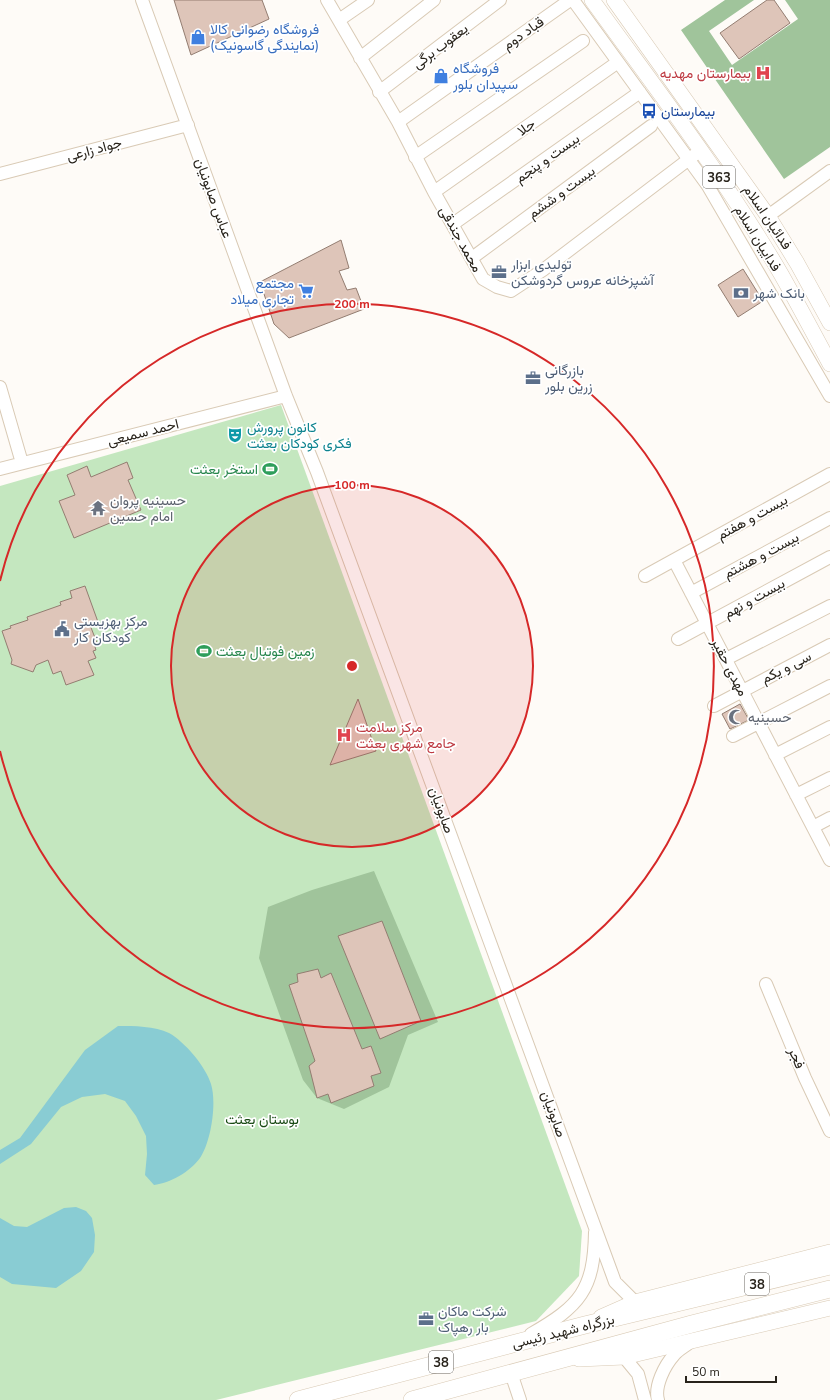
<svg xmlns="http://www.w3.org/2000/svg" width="830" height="1400" font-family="'Nunito Sans',Vazirmatn,sans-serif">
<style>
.green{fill:#c4e7bf}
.forest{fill:#a0c49b}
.water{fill:#89ccd3}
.building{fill:#dec5b9;stroke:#937d71}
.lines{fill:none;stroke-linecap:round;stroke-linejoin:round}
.minor-casing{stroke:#d9cab5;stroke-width:14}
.major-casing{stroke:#d9cab5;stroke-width:16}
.highway-casing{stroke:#d9cab5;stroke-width:18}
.minor{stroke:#fff;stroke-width:12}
.major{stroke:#fff;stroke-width:15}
.highway{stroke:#fff;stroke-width:17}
.ring{fill:none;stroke:#d62828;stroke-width:2}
.labels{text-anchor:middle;stroke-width:3.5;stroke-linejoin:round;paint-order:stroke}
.shield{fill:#fff;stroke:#68655f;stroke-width:1}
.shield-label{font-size:13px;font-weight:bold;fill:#28231b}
.shop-label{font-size:14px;fill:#366cbe;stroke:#fff;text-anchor:start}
.street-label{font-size:14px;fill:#28231b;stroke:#fff}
.health-label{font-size:14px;fill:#be3a42;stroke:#fff;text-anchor:end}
.transit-label{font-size:14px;fill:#164399;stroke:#fff;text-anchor:start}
.service-label{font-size:14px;fill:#4e5e75;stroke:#fff;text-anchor:start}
.culture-label{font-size:14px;fill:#0d838f;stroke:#fff;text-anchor:start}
.leisure-label{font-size:14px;fill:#27864d;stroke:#fff;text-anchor:end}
.worship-label{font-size:14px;fill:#5b616d;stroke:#fff;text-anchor:start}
.park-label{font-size:14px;fill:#194a14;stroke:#fff}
.centre{fill:#d62828;stroke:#fff;stroke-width:2}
.ring-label{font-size:12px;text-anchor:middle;font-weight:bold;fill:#d62828;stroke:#fff;stroke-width:3.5;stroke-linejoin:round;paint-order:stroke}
</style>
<rect width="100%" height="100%" fill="#fefbf7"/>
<path class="green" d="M281,405L582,1231L579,1276L536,1321L216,1400H0V486Z"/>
<path class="forest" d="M725,0H754L709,31L732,65L798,19L785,0H830V147L784,179L681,30Z
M374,871L438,1022L408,1035L389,1087L344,1109L317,1098L303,1080L259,958L268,907L312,890Z"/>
<path class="water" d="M118,1026C134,1026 155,1026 169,1033C185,1042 206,1067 211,1084C217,1103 211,1142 200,1158C190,1172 170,1183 154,1185L145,1175L147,1154L146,1136L136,1116L125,1101L105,1094L82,1097L61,1107L31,1144L0,1164V1150L20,1138L85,1050Z
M76,1207L86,1211L92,1218L95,1235L94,1252L81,1271L56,1288L12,1284L0,1277V1218L14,1226L27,1227L64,1208Z"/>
<path class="building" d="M174,0H262L269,19L191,55Z
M767,0H774L790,23L739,59L720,33Z
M341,240L349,268L339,271L347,290L356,288L364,309L289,338L274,324L260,282Z
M743,269L763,301L738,317L718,285Z
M127,462L133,478L128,480L141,510L74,538L59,501L75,495L67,475L87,466L91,477Z
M85,586L98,622L90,625L97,643L94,644L96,650L93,651L96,658L88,661L94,675L66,685L61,671L53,674L48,660L36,665L33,672L11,664L12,660L2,631L11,628L10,626L28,620L27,617L61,605L60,602L72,598L70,591Z
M358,699L376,751L330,765Z
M740,704L749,720L730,729L722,714Z
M382,921L421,1021L380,1039L338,936Z
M318,969L321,978L331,973L362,1049L371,1046L381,1073L371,1076L374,1086L331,1103L328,1094L317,1098L309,1066L315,1061L289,985L298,982L297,974Z"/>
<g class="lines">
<g class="minor-casing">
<path id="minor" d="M142,0L286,396L317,472L611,1271L615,1282L635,1302H644
M327,0L398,122L434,192L483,279L497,287L511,291L543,270L701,150
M573,0L708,186L830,396
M339,20L368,0
M360,58L434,0
M379,92L500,0
M398,122L570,0
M415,157L583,41
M0,174L188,125
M434,192L618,62
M768,216L830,171
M453,224L640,92
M472,258L651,126
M0,387L22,463
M0,469L286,396
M674,560L830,860
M645,576L830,474
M691,593L830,518
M678,639L830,557
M726,659L830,606
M714,706L830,645
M733,736L830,686
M775,755L830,727
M796,795L830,778
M813,827L830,818
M766,984L805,1078L830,1131
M531,1334C580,1306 594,1290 595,1232
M624,1357L638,1374L645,1400
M511,1373L520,1400
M658,1400C654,1386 665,1365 674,1355C678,1350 684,1347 689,1343"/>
</g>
<g class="major-casing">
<path id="major" d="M592,0C657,90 725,178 781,274C798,304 814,334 830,364
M614,0L768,216L797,263L830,323
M601,1317L635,1302L830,1252
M579,1359L624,1357L830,1308"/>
</g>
<g class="highway-casing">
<path id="highway" d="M298,1400L585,1325L830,1266
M412,1400L692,1324L830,1289"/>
</g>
<use href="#minor" class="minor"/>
<use href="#major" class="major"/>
<use href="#highway" class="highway"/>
</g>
<circle cx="352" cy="666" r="181" fill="#d62828" fill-opacity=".12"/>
<g class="ring">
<circle cx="352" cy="666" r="181"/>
<path d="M0 581A362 362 0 1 1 0 751"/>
</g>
<defs>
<g id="shop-bare" transform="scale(1.2)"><path d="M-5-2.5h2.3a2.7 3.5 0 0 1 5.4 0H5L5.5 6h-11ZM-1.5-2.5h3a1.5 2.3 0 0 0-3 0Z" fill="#3f7fe0" stroke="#fff" stroke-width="2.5" paint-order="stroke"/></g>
<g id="hospital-bare" transform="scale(1.2)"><path d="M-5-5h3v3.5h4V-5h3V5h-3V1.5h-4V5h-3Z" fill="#e0444e" stroke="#fff" stroke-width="2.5" paint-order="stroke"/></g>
<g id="bus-bare" transform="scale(1.2)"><path d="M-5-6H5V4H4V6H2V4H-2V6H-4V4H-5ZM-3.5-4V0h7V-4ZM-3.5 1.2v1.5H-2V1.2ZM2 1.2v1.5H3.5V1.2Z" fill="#1a4fb4" stroke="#fff" stroke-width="2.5" paint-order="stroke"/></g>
<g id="office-bare" transform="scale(1.2)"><path d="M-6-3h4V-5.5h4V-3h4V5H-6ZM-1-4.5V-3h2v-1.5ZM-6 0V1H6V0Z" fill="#5c6f8a" stroke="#fff" stroke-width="2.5" paint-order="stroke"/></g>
<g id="supermarket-bare" transform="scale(1.2)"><path d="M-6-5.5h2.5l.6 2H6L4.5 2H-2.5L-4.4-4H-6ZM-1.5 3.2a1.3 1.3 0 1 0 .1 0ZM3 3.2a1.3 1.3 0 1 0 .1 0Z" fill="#3f7fe0" stroke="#fff" stroke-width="2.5" paint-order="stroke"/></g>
<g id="bank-bare" transform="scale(1.2)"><path d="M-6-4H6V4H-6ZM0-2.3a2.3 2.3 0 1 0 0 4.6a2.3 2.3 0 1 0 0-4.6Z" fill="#5c6f8a" stroke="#fff" stroke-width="2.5" paint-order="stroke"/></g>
<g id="theatre-bare" transform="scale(1.2)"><path d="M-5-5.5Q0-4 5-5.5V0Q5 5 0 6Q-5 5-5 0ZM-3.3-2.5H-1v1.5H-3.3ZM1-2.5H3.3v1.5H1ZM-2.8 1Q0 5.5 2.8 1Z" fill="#0f9aa8" stroke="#fff" stroke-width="2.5" paint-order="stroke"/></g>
<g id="stadium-bare" transform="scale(1.2)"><path d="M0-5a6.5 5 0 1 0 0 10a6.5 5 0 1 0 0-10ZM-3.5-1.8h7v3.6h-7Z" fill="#2e9e5b" stroke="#fff" stroke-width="2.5" paint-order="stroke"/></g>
<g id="temple-bare" transform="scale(1.2)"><path d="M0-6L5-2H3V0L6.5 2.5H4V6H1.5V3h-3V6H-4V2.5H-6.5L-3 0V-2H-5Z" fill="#6b7280" stroke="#fff" stroke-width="2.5" paint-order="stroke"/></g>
<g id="civic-bare" transform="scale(1.2)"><path d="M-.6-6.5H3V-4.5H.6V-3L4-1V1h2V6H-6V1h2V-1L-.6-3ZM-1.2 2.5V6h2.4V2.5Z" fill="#5c6f8a" stroke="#fff" stroke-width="2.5" paint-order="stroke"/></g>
<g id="mosque-bare" transform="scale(1.2)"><path d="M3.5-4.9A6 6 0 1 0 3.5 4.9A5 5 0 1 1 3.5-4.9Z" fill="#6b7280" stroke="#fff" stroke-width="2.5" paint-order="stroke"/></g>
</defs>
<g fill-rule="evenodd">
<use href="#shop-bare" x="198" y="37"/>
<use href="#hospital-bare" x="763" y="73"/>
<use href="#shop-bare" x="441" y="76"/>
<use href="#bus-bare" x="649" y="111"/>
<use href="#office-bare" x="499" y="272"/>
<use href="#supermarket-bare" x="306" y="291"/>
<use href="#bank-bare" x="741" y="293"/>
<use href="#office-bare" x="533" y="378"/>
<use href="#theatre-bare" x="235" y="435"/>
<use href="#stadium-bare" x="270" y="469"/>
<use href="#temple-bare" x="98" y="508"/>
<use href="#civic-bare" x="62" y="629"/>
<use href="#stadium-bare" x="204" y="651"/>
<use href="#mosque-bare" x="736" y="717"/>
<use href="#hospital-bare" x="344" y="735"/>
<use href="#office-bare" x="426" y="1319"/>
</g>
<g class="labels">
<g class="shield">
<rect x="703" y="166" width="32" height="22" rx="3"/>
<rect x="745" y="1273" width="24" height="22" rx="3"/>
<rect x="429" y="1351" width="24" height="22" rx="3"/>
</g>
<g class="shield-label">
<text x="719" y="182">363</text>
<text x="757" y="1289">38</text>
<text x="441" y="1367">38</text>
</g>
<g class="shop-label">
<text x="210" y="34">فروشگاه رضوانی کالا<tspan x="210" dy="16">(نمایندگی گاسونیک)</tspan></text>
<text x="453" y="73">فروشگاه<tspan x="453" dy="16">سپیدان بلور</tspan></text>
<text x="294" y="288" text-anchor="end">مجتمع<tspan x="294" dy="16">تجاری میلاد</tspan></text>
</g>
<g class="street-label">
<text transform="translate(523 33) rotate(-35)" y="5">قباد دوم</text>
<text transform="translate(440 46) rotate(-37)" y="5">یعقوب برگی</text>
<text transform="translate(526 127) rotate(-35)" y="5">جلا</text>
<text transform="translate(94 149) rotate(-15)" y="5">جواد زارعی</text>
<text transform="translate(547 158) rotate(-35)" y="5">بیست و پنجم</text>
<text transform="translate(561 192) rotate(-36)" y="5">بیست و ششم</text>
<text transform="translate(214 198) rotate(70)" y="5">عباس صابونیان</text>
<text transform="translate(768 217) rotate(56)" y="5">فدائیان اسلام</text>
<text transform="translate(758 238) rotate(58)" y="5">فداییان اسلام</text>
<text transform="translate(461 239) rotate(61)" y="5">محمد جندقی</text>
<text transform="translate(143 432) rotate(-14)" y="5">احمد سمیعی</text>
<text transform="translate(752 517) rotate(-29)" y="5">بیست و هفتم</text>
<text transform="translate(761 555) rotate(-28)" y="5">بیست و هشتم</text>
<text transform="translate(754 598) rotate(-29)" y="5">بیست و نهم</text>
<text transform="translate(730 667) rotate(63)" y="5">مهدی حقیر</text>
<text transform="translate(786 667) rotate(-27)" y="5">سی و یکم</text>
<text transform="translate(442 810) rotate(70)" y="5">صابونیان</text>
<text transform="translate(797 1058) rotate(68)" y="5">فجر</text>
<text transform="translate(554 1114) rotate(70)" y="5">صابونیان</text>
<text transform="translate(563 1331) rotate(-14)" y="5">بزرگراه شهید رئیسی</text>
</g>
<g class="health-label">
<text x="751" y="78">بیمارستان مهدیه</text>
<text x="356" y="732" text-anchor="start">مرکز سلامت<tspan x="356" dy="16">جامع شهری بعثت</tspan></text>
</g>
<g class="transit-label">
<text x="661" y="116">بیمارستان</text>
</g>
<g class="service-label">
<text x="511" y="269">تولیدی ابزار<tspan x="511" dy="16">آشپزخانه عروس گردوشکن</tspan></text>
<text x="753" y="298">بانک شهر</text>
<text x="545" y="375">بازرگانی<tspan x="545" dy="16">زرین بلور</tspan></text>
<text x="74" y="626">مرکز بهزیستی<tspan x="74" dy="16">کودکان کار</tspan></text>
<text x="438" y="1316">شرکت ماکان<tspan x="438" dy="16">بار رهپاک</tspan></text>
</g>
<g class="culture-label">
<text x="247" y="432">کانون پرورش<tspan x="247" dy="16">فکری کودکان بعثت</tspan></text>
</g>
<g class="leisure-label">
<text x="258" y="474">استخر بعثت</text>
<text x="216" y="656" text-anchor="start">زمین فوتبال بعثت</text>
</g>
<g class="worship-label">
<text x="110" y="505">حسینیه پروان<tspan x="110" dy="16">امام حسین</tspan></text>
<text x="748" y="722">حسینیه</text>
</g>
<g class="park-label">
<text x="262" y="1124">بوستان بعثت</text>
</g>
</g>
<circle cx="352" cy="666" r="6" class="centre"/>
<g class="ring-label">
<text x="352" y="308">200 m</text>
<text x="352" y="489">100 m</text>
</g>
<path d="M686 1376v6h90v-6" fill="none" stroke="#28231b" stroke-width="2"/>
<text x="692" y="1376" font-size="12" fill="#28231b" stroke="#ffffff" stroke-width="3" paint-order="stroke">50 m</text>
</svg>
